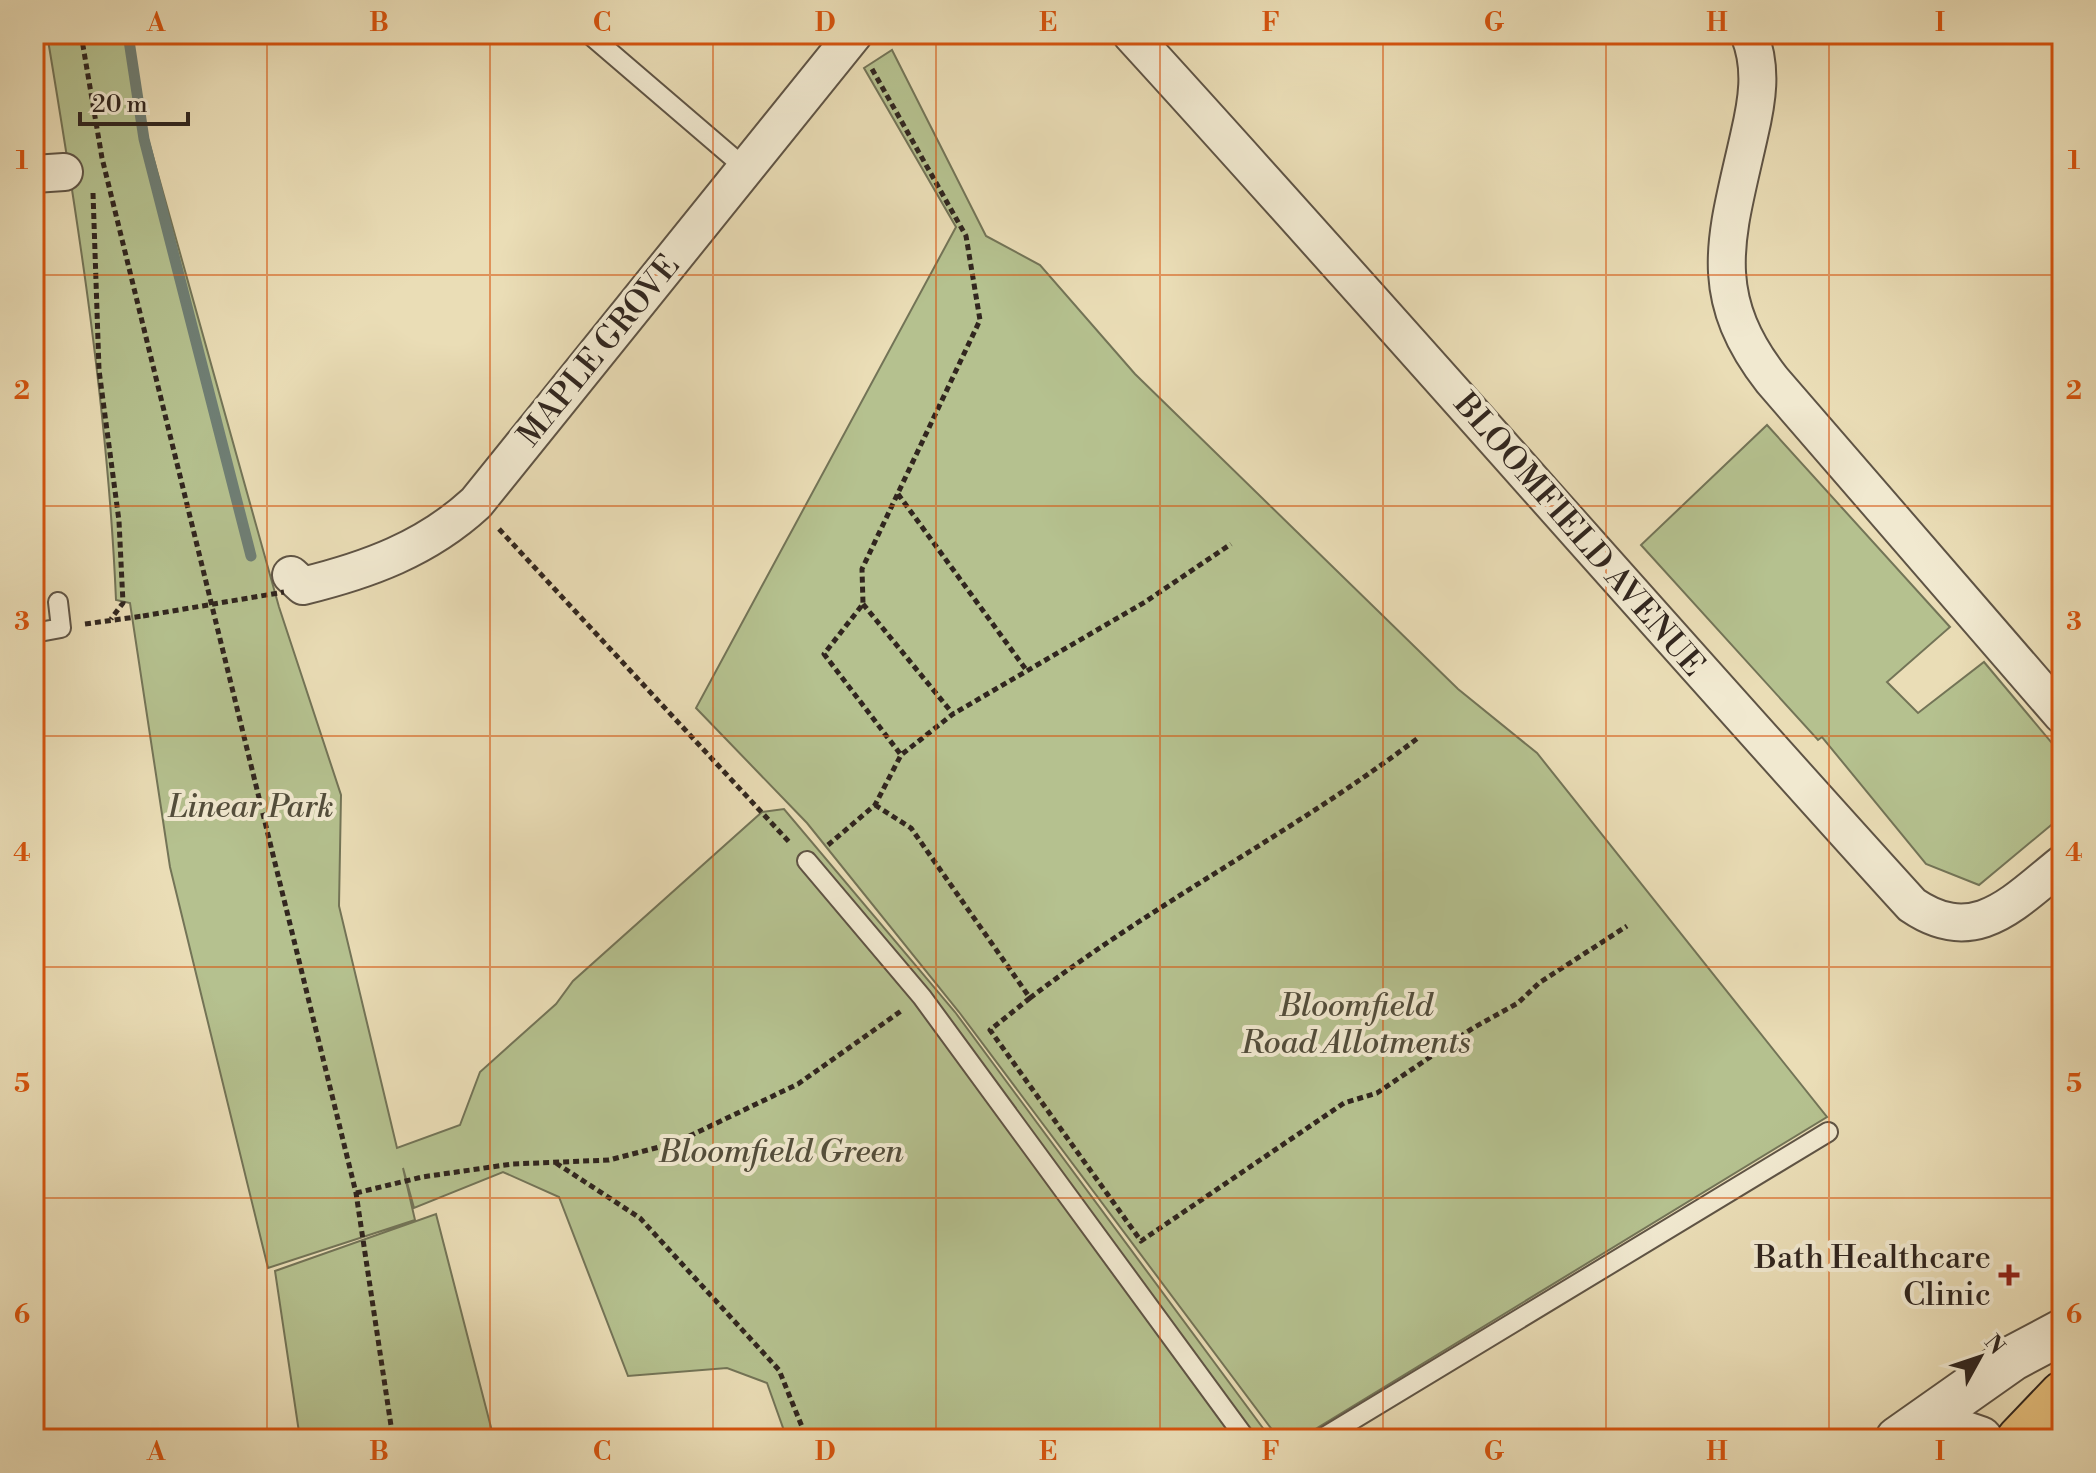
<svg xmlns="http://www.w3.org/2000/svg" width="2096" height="1473" font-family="'Libre Bodoni',serif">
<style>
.green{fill:#b5c18f;stroke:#737457;stroke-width:2}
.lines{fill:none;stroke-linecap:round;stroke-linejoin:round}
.stream{stroke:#6f7f75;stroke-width:11}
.service-casing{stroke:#5f5445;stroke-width:22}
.minor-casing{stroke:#5f5445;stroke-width:40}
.tertiary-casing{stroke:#5f5445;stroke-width:48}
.primary-casing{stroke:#31261f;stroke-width:48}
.path{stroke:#31261f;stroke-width:5;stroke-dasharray:6 4;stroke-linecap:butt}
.service{stroke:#f1e9d0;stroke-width:18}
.minor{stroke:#f1e9d0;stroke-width:36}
.tertiary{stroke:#f1e9d0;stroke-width:44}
.primary{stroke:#e5be7b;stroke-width:44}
.path-bridge{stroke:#31261f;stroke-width:5;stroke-dasharray:6 4;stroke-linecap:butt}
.grid{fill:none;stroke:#d6540e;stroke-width:2;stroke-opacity:0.55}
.poi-dot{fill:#8f2418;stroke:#f1e9d0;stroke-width:3}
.labels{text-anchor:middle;stroke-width:8;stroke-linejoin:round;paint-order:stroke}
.street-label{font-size:32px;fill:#31261f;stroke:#f1e9d0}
.park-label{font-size:32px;font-style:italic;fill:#524d3b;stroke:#f1e9d0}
.poi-label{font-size:32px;fill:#31261f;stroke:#f1e9d0;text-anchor:end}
.neatline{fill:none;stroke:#d6540e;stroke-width:3}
.grid-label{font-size:26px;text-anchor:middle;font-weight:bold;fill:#d6540e}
</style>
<rect width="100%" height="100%" fill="#eaddb6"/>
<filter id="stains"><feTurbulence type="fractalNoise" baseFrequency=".0025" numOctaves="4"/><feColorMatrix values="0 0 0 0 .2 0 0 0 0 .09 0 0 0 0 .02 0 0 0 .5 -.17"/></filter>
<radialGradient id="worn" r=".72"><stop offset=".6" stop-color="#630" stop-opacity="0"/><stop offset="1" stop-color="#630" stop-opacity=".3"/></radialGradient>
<path class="green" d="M47,34H126L140,110L279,607L341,795L339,906L397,1148L460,1125L480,1072L556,1004L573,981L762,812L784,809L955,1012L1271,1439H787L767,1383L727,1368L628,1376L559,1197L503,1172L414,1208L403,1168L415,1220L268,1268L170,867L130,603L116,600C108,411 78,220 47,34Z
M892,50L986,236L1040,265L1135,374L1458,689L1537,753L1827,1117L1299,1439H1279L959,1012L807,823L696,708L956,227L864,68Z
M1767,425L1950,627L1887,682L1918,713L1984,662L2062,755V816L1979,885L1926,864L1822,737L1818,740L1641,545Z
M436,1214L494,1439H300L275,1271Z"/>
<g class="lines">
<path class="stream" d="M128,34L144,139L251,556"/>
<g class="service-casing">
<path id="service" d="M589,34L744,167
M34,633L61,628L58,602
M807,861L922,997L1246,1439
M1321,1439L1828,1132"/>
</g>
<g class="minor-casing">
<path id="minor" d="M1131,34C1394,322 1650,617 1912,905C1975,948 2013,903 2062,864
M1749,34C1763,68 1757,102 1749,136C1727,235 1704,293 1772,380L2062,715
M34,174L64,172
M291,575L303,586C368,570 426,549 476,503L854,34"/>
</g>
<g class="tertiary-casing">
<path id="tertiary" d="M1909,1432L1942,1426L1980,1439
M1898,1439L2013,1358L2062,1332"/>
</g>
<g class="primary-casing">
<path id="primary" d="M2019,1439L2062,1394"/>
</g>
<path class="path" d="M81,34L102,158L356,1193L393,1439
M872,69L966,236L980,320L862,569L863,604L824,654L901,755
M93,193L99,370L119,521L123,603L111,619
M898,494L1027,671
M499,529L791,844
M863,604L953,714
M85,624L143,616
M875,805L911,828L1030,998C1154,903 1294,832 1418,738
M828,845L875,805L901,755L953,714L1145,602L1231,544
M1030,998L990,1030L1141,1241L1344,1103L1377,1093L1473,1028L1518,1003L1539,983L1627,926
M556,1163L640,1218L779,1370L807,1439
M356,1193L422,1177L512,1164L609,1160L675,1143L798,1084L901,1011"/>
<use href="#service" class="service"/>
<use href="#minor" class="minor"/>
<use href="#tertiary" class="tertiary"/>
<use href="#primary" class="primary"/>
<path class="path-bridge" d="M143,616L284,592"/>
</g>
<path class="grid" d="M267,34V1439M490,34V1439M713,34V1439M936,34V1439M1160,34V1439M1383,34V1439M1606,34V1439M1829,34V1439M34,275H2062M34,506H2062M34,736H2062M34,967H2062M34,1198H2062"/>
<path class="poi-dot" d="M2005 1263h8v8h8v8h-8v8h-8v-8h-8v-8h8z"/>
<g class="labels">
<g class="street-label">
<text transform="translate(598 350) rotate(-51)" y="11">MAPLE GROVE</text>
<text transform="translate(1580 534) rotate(49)" y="11">BLOOMFIELD AVENUE</text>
</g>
<g class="park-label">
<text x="251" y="817">Linear Park</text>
<text x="1356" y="1016">Bloomfield<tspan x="1356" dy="37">Road Allotments</tspan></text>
<text x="781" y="1162">Bloomfield Green</text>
</g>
<g class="poi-label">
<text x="1991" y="1268">Bath Healthcare<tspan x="1991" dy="37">Clinic</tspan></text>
</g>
</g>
<rect width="2096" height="1473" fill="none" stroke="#eaddb6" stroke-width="88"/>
<g transform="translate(1980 1357) rotate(50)" stroke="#f1e9d0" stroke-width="6" paint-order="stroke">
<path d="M0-6L14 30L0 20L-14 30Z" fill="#31261f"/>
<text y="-12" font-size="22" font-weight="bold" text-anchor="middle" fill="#31261f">N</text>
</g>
<path d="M80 112v12h108v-12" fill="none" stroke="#31261f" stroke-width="4"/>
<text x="92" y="112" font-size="24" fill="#31261f" stroke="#f1e9d0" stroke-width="6" paint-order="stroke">20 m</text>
<rect x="44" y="44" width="2008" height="1385" class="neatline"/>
<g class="grid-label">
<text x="156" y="31">A</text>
<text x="379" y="31">B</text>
<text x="602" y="31">C</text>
<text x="825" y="31">D</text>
<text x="1048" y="31">E</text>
<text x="1271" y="31">F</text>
<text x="1494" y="31">G</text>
<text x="1717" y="31">H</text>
<text x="1940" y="31">I</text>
<text x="22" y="169">1</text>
<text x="2074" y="169">1</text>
<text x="22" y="399">2</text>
<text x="2074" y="399">2</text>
<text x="22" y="630">3</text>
<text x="2074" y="630">3</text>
<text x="22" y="861">4</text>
<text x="2074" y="861">4</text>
<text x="22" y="1092">5</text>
<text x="2074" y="1092">5</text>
<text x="22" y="1323">6</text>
<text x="2074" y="1323">6</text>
<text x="156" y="1460">A</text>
<text x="379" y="1460">B</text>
<text x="602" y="1460">C</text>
<text x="825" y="1460">D</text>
<text x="1048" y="1460">E</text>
<text x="1271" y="1460">F</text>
<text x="1494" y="1460">G</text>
<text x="1717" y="1460">H</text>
<text x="1940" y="1460">I</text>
</g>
<rect width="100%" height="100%" filter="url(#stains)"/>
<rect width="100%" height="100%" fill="url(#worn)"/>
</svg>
